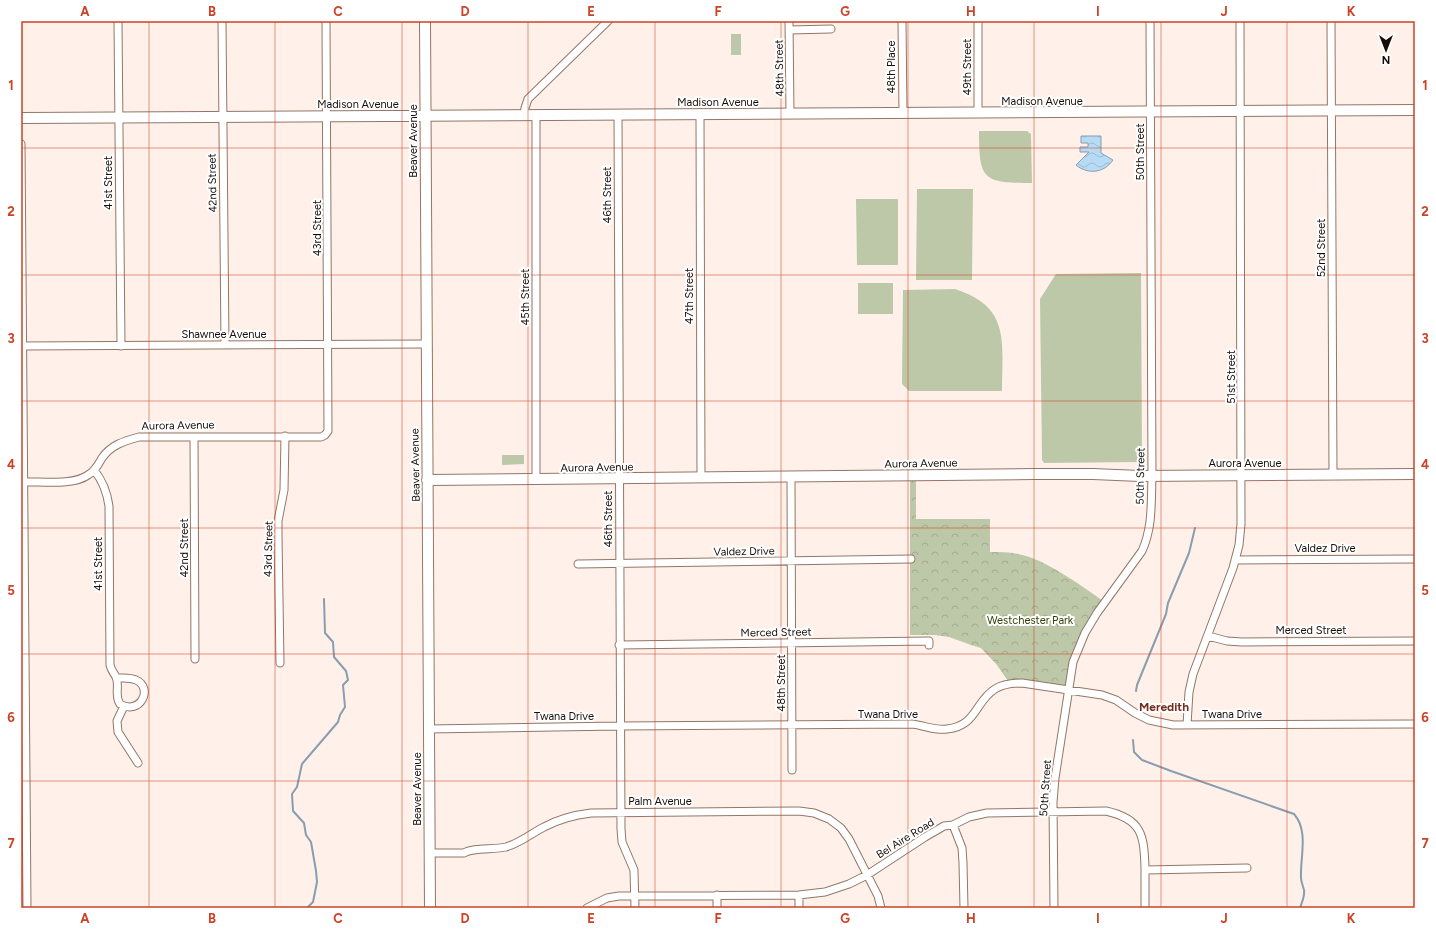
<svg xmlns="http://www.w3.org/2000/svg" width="1436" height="929" font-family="Figtree,sans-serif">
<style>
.forest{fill:url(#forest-crowns)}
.pitch{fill:#bdc8a8}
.water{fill:url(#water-waves);stroke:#889dae}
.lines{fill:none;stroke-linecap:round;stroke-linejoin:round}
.stream{stroke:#889dae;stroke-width:2}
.street-casing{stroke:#937666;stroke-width:9}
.secondary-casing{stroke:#937666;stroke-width:12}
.street{stroke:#fff;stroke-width:7}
.secondary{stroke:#fff;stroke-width:10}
.grid{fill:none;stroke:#cc4225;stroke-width:1;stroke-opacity:0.55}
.labels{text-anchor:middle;stroke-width:4;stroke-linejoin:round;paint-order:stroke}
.street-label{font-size:11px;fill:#180d08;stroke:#fff}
.park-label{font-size:11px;fill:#324004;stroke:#fff}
.neighbourhood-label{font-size:12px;font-weight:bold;fill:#712d1e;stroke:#fff}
.neatline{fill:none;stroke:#cc4225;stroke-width:1.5}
.grid-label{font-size:13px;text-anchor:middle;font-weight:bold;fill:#cc4225}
</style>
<defs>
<pattern id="forest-crowns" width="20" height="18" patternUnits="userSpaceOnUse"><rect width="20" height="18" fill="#bdc8a8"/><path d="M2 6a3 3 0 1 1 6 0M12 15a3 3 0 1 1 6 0" fill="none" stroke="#a2ab8f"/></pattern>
<pattern id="water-waves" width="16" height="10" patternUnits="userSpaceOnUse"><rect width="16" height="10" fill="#b8dbf5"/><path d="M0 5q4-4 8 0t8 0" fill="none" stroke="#9dbbd1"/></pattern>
</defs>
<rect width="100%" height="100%" fill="#fff1ea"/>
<path class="forest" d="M910,480H916V519H990V552C999,552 1009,552 1018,554C1046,559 1081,586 1105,602L1085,633L1068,689L1010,684L997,665L981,648L971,645L949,637L935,635H910Z"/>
<path class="pitch" d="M731,34H741V55H731Z
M979,131H1027L1031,134L1032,183C983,183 979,180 979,131Z
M917,189H973L972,280H916Z
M856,199H898V265H857Z
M1141,273L1142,462L1044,463L1042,460L1040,299L1056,274Z
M858,283H893V314H858Z
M955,289C1011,307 1002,342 1002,391H909L902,384L903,290Z
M502,455H524V464L502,465Z"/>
<path class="water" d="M1081,136H1101V153L1113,160C1104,173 1088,175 1076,165L1089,152H1080V147H1088V143H1081Z"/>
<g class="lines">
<path class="stream" d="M1136,691L1137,685L1166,614L1168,603L1189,553L1195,528
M1133,740L1134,752L1142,760L1171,771L1294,814C1309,831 1300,857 1301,878C1301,882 1303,886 1304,890C1305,896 1302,902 1300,908
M307,908L313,902L317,882L316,871L311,842L306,835L304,823L293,811L292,794L297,787L302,764L338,722L340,715L345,707L343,685L348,680L346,671L334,657L333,642L325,633L324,599"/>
<g class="street-casing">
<path id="street" d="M118,21L121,346
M222,21L225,345
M789,21L790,114
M902,21L903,113
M978,21V113
M1331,21L1333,475
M789,30L831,29
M524,115L525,108L528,99L608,21
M536,115V479
M618,115L621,829L622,842L634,870L635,908
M700,115L701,477
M21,144L27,908
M21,346L426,344
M194,437L195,659
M94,470C103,481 107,492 109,506L110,665C111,670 114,673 116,677C120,686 114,695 120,704C140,716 154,688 136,680C130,677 123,678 117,678
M791,476L792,770
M21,482C40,481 73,486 88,475C95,471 98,465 102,458C111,445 124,441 139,437H321L325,435L328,431L326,21
M1235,560L1415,559
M578,564L911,559
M1208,636L1227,641L1242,642L1415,641
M619,645L929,641V645
M280,663L278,536V521L284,490L285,436
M124,706L117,721L118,732L138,763
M1187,725L1189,692L1193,674L1233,568L1239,545L1241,524L1240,21
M429,729L619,726L911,724C924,725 935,731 947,729C977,726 975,701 995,689C1003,684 1012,683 1022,683L1102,695L1116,700L1135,713L1149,720L1173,725L1415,724
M953,825L962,848L963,863L964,908
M429,853H464C473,847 494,850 506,847C520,843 532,833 544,827C559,819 574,815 591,813L799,811L814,813L829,819L841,828L849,839L878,896L881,908
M1145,870L1247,868
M717,895V908
M799,895V908
M587,908L607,898L619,896L799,895L825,892L849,884L867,875L925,837L944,826L953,825L969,817L987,813L1106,811C1142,819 1144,835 1145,868C1145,881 1145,895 1145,908
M1054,908L1053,802L1055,778L1073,662L1085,633L1097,613L1142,551C1153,527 1151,501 1152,476L1150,21"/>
</g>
<g class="secondary-casing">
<path id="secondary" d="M425,21L430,908
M21,118L1415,110
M427,480L1034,474H1093L1140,476L1415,474"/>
</g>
<use href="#street" class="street"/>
<use href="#secondary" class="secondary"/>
</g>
<path class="grid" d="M149,21V908M275,21V908M402,21V908M528,21V908M655,21V908M781,21V908M908,21V908M1034,21V908M1161,21V908M1287,21V908M21,148H1415M21,275H1415M21,401H1415M21,528H1415M21,654H1415M21,781H1415"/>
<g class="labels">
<g class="street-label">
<text transform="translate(891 67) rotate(-90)" y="4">48th Place</text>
<text transform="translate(967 67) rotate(-90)" y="4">49th Street</text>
<text transform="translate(779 68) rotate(-91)" y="4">48th Street</text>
<text x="1042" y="105">Madison Avenue</text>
<text x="718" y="106">Madison Avenue</text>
<text x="358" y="108">Madison Avenue</text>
<text transform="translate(413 141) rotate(-90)" y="4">Beaver Avenue</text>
<text transform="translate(1140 152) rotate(-90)" y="4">50th Street</text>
<text transform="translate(108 183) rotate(-90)" y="4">41st Street</text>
<text transform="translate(212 183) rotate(-91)" y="4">42nd Street</text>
<text transform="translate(607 195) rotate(-90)" y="4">46th Street</text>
<text transform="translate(317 228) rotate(-90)" y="4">43rd Street</text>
<text transform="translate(1321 248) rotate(-90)" y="4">52nd Street</text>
<text transform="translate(689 296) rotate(-90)" y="4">47th Street</text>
<text transform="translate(525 297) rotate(-90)" y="4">45th Street</text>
<text x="224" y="338">Shawnee Avenue</text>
<text transform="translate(1231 377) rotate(-90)" y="4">51st Street</text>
<text transform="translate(178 425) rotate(-1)" y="4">Aurora Avenue</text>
<text transform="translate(921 463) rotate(-1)" y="4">Aurora Avenue</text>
<text x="1245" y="467">Aurora Avenue</text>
<text transform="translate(415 465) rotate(-91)" y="4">Beaver Avenue</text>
<text transform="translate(597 467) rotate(-1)" y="4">Aurora Avenue</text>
<text transform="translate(1140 476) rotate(-89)" y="4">50th Street</text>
<text transform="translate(608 519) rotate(-90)" y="4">46th Street</text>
<text transform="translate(184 548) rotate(-90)" y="4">42nd Street</text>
<text x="1325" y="552">Valdez Drive</text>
<text transform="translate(268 549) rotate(-89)" y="4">43rd Street</text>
<text transform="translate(744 551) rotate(-1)" y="4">Valdez Drive</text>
<text transform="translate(98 564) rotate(-90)" y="4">41st Street</text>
<text x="1311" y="634">Merced Street</text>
<text transform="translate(776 632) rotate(-1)" y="4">Merced Street</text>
<text transform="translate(781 683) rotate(-90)" y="4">48th Street</text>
<text x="888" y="718">Twana Drive</text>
<text x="1232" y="718">Twana Drive</text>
<text x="564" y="720">Twana Drive</text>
<text transform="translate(1045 788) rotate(-86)" y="4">50th Street</text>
<text transform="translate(417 789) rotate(-90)" y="4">Beaver Avenue</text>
<text x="660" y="805">Palm Avenue</text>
<text transform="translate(905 838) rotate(-32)" y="4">Bel Aire Road</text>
</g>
<g class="park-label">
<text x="1030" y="624">Westchester Park</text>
</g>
<g class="neighbourhood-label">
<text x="1164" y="711">Meredith</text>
</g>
</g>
<rect width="1436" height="929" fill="none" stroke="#ffffff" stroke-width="44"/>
<g transform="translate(1386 50) rotate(180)" stroke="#ffffff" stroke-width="3" paint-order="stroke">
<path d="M0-3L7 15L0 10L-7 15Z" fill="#180d08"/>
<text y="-6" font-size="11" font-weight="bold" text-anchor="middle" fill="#180d08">N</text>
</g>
<rect x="22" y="22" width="1392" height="885" class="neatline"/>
<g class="grid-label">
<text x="85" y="16">A</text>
<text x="212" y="16">B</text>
<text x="338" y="16">C</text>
<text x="465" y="16">D</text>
<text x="591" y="16">E</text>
<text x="718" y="16">F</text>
<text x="845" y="16">G</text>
<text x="971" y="16">H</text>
<text x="1098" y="16">I</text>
<text x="1224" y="16">J</text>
<text x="1351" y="16">K</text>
<text x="11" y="90">1</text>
<text x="1425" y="90">1</text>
<text x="11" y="216">2</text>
<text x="1425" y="216">2</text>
<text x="11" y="343">3</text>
<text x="1425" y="343">3</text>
<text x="11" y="469">4</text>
<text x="1425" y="469">4</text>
<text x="11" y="595">5</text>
<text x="1425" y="595">5</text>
<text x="11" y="722">6</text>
<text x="1425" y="722">6</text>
<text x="11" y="848">7</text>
<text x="1425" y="848">7</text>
<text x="85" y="923">A</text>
<text x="212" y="923">B</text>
<text x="338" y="923">C</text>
<text x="465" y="923">D</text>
<text x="591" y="923">E</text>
<text x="718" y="923">F</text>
<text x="845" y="923">G</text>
<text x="971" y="923">H</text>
<text x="1098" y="923">I</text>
<text x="1224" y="923">J</text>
<text x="1351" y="923">K</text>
</g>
</svg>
